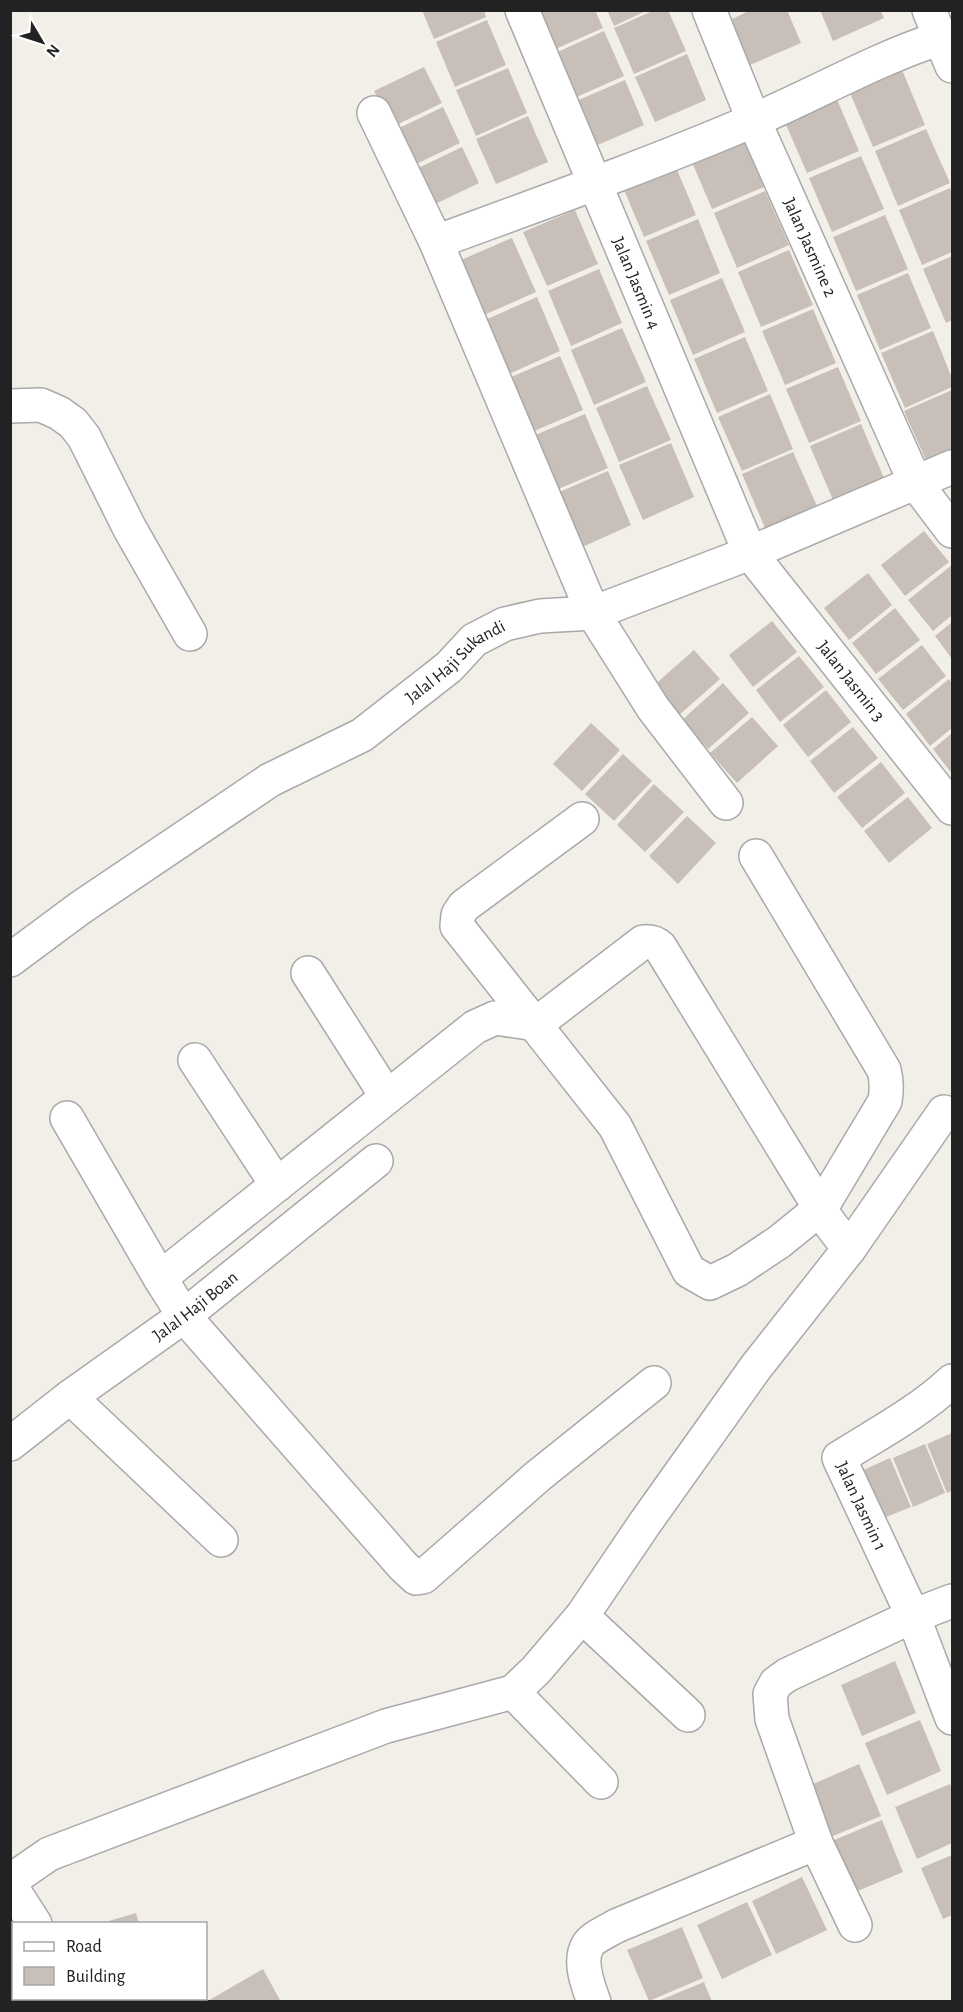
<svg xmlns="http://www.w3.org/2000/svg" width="963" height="2012" font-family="'Alegreya Sans',sans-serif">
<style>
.residential{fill:#e0dfdf}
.building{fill:#c7bfb8}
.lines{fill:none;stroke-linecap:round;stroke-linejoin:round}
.minor-casing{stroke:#a9a9a9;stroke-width:36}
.minor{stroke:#fff;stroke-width:33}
.labels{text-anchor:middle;stroke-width:6;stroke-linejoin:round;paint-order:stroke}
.street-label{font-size:18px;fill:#222;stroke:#fff}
</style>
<rect width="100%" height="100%" fill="#f2efe9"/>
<path class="residential" d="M10,1885L35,1923L14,1924V1998H84L86,2001H11Z"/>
<path class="building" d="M422,10H484L486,17L434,39Z
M534,10H595L603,28L551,51Z
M607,10H648L614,26Z
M655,10H668L686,51L634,74L614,28Z
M751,10H787L801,43L750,65L730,20Z
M820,10H880L884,18L833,41Z
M487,20L506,65L455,87L436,42Z
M604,31L624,76L572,99L553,54Z
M687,54L706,100L655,122L635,77Z
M424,67L442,103L392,127L374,91Z
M508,68L527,113L476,136L456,90Z
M902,70L925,125L873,147L850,93Z
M625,80L644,125L593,147L574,102Z
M836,97L859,151L807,173L784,120Z
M443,107L460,143L410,167L393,131Z
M528,116L548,162L496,184L476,139Z
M926,129L950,183L898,206L875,151Z
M741,132L764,187L712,209L689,155Z
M462,147L479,183L429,207L412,171Z
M861,156L884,209L832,232L809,178Z
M673,160L696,215L644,237L621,183Z
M950,188L952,193V252L922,265L899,210Z
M765,191L789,245L737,268L714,213Z
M575,210L598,264L547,286L523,232Z
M885,215L908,269L856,291L833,237Z
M698,219L720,273L669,295L646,241Z
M512,238L536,292L484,315L461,260Z
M789,250L813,305L761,327L738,272Z
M952,256V320L946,323L923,269Z
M599,269L622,323L571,346L548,291Z
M908,273L931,328L880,350L857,295Z
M722,278L745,332L693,355L670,300Z
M537,297L560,351L509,374L485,320Z
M813,309L836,363L785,385L762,331Z
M622,328L646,382L594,405L571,350Z
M933,331L952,378V387L905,408L881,353Z
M745,337L768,391L717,413L694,359Z
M560,356L583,410L532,432L509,378Z
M838,367L861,421L809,443L786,389Z
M647,386L671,440L619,462L596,408Z
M952,390V455L928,465L904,411Z
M770,394L793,449L742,471L718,417Z
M585,414L608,468L556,490L533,436Z
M861,424L884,478L833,500L810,446Z
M671,443L694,497L643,520L619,465Z
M793,452L817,506L765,528L742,474Z
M608,471L631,525L580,548L557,493Z
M924,531L949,562L905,596L881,565Z
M952,565V615L933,631L908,600Z
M868,573L892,605L849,640L824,608Z
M895,608L920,640L876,674L852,643Z
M772,621L797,652L753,687L729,655Z
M952,622V659L935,636Z
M922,645L946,676L903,710L878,679Z
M694,650L720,679L678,716L652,687Z
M799,656L824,687L780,722L756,690Z
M949,679L952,684V728L930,746L906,714Z
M723,683L749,713L708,749L682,720Z
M826,690L851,722L808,757L783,725Z
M752,717L778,746L737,783L710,753Z
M591,723L620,750L582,791L553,764Z
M853,727L878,758L834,793L810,761Z
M952,733V774L933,749Z
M623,754L652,781L614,821L585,794Z
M881,762L905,793L862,828L837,797Z
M654,784L684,812L645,852L617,825Z
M908,797L932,828L889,863L864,831Z
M687,816L716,843L678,884L649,856Z
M952,1433V1491L947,1493L927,1444Z
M925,1444L945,1493L913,1507L893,1458Z
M890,1458L911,1507L879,1520L859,1472Z
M895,1661L916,1713L862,1736L841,1685Z
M920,1720L941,1771L887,1795L865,1743Z
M859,1764L881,1816L826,1839L804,1788Z
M950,1784L952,1790V1843L917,1859L895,1807Z
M882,1820L903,1872L848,1895L827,1843Z
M952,1855V1915L943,1919L921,1868Z
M802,1877L827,1930L776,1954L752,1901Z
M747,1902L772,1955L722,1979L697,1925Z
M136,1913L139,1924H102V1923Z
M682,1927L703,1978L649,2001L627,1950Z
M263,1969L281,2002H206Z
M704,1982L712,2002H658V2001Z
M14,1987V1998H61L63,2002H10V1989Z
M120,1998H178V2002H121Z"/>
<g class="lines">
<g class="minor-casing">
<g id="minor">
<path id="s1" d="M522,10L750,553L952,808"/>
<path id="s2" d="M709,10L754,121L915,482L952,531"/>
<path d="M929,10L952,66"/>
<path d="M374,113L436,242L593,613L653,708L726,803"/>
<path d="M436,242C542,203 649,165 752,121C816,94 875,59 941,38"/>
<path d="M10,406L41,405L59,413L73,423L84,437L130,529L190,634"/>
<path d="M582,819L464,906L458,915L457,926L615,1126L689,1271L710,1283L737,1270L779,1242L821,1208L885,1101C887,1089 887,1081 884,1070L756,856"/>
<path id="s3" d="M10,960L80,908L270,780L362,735L449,667L474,640L505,624L540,616L593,613L750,553L952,467"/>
<path d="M308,973L387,1097"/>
<path d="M195,1060L277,1185"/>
<path d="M67,1118L160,1278L184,1316L403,1566L416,1578L423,1577L538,1476L654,1383"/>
<path d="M160,1278L475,1027L495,1018L536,1024L643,942C650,941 655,942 660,947L828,1221L849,1249"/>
<path id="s4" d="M952,1381C919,1412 877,1434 839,1458L913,1616L952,1718"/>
<path d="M70,1397L221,1540"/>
<path id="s5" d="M10,1444L70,1397L184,1316L376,1161"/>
<path d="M582,1616L688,1715"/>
<path d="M513,1692L601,1782"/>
<path d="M10,1881L49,1854L386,1726L513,1692L536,1670L582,1616L645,1523L756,1367L849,1249L944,1112"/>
<path d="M10,1885L35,1924"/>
<path d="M855,1925L816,1843L772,1719L770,1694L776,1683L787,1675L913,1616L952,1601"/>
<path d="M84,1998L86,2002"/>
<path d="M594,2002C588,1986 578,1961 588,1945C593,1937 608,1931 616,1926L816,1843"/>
</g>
</g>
<use href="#minor" class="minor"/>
</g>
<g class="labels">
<g class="street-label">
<text dy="6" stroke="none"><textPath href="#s2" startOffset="258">Jalan Jasmine 2</textPath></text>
<text dy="6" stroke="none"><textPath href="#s1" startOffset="296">Jalan Jasmin 4</textPath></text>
<text dy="6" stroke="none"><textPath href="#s3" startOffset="538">Jalal Haji Sukandi</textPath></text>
<text dy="6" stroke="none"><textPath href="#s1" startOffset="752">Jalan Jasmin 3</textPath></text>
<text dy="6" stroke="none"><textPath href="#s5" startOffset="231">Jalal Haji Boan</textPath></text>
<text dy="6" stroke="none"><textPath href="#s4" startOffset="190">Jalan Jasmin 1</textPath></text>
</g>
</g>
<rect width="963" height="2012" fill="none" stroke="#222222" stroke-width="24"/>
<rect x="12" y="1922" width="195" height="78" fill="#ffffff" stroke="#a7a7a7" stroke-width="1.5"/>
<rect x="24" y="1942" width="30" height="9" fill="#ffffff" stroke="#a7a7a7" stroke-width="1.5"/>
<text x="66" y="1952" font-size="18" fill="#222222">Road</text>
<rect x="24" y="1967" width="30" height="18" fill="#c7bfb8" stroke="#a7a7a7" stroke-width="1.5"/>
<text x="66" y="1982" font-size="18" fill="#222222">Building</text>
<g transform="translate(42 42) rotate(129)" stroke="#ffffff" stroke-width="4.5" paint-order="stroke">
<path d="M0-4.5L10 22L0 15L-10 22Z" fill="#222222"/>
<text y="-9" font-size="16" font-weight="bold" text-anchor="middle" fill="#222222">N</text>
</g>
</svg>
